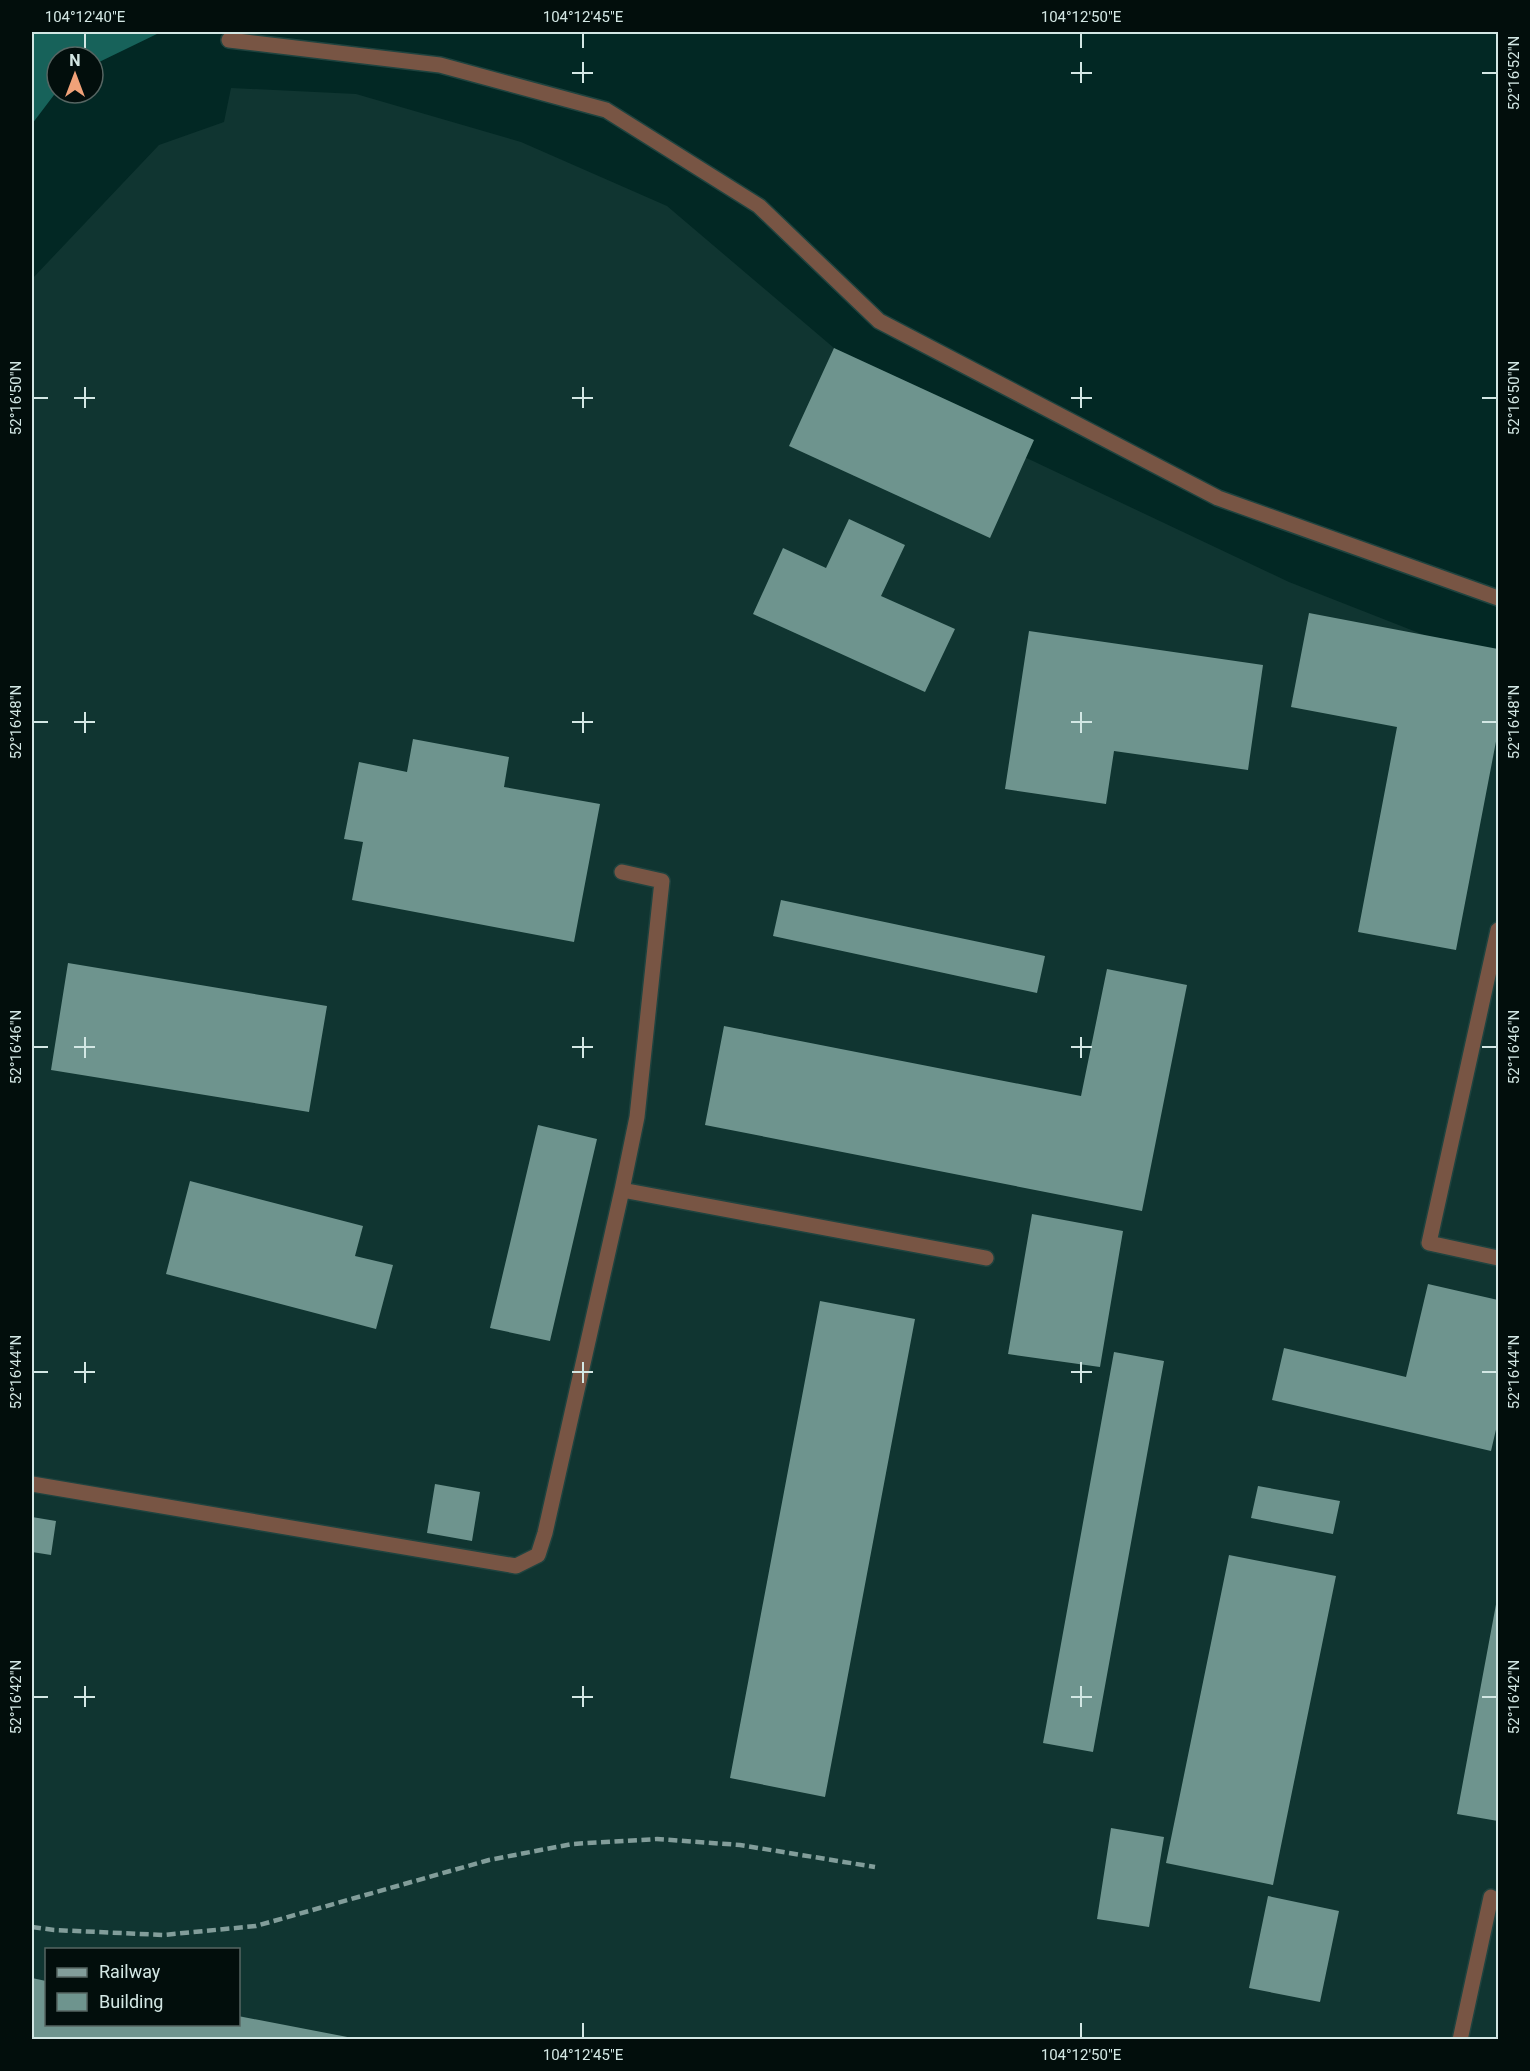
<svg xmlns="http://www.w3.org/2000/svg" width="1530" height="2071" font-family="Roboto,sans-serif">
<style>
.built{fill:#103531;fill-rule:evenodd}
.water{fill:#17625a}
.building{fill:#6e948e}
.lines{fill:none;stroke-linecap:round;stroke-linejoin:round}
.service-casing{stroke:#1f433f;stroke-width:18}
.service{stroke:#785544;stroke-width:15}
.rail{stroke:#829d9a;stroke-width:4.5;stroke-dasharray:9 4.5;stroke-linecap:butt}
.ticks{fill:none;stroke:#d3e7e4;stroke-width:2}
.neatline{fill:none;stroke:#d3e7e4;stroke-width:2}
.ticks-label{font-size:15px;text-anchor:middle;fill:#d3e7e4}
</style>
<rect width="100%" height="100%" fill="#022824"/>
<path class="built" d="M231,88L356,94L521,142L667,206L834,348L876,387L1289,582L1498,664V2039H32V279L159,145L224,122ZM46,1950H238V2024H46Z"/>
<path class="water" d="M32,32H161L93,65V57H57V91L32,124Z"/>
<path class="building" d="M834,348L1034,440L990,538L789,446Z
M849,519L905,545L881,596L955,629L925,692L753,614L783,548L826,568Z
M1309,613L1498,649V731L1456,950L1358,932L1397,727L1291,707Z
M1029,631L1263,665L1248,770L1114,751L1106,804L1005,789Z
M413,739L509,757L504,787L600,804L574,942L352,900L363,842L344,839L359,762L407,772Z
M781,900L1045,956L1037,993L773,936Z
M68,963L327,1006L309,1112L51,1070Z
M1107,969L1187,985L1142,1211L705,1125L724,1026L1081,1096Z
M538,1125L597,1139L550,1341L490,1328Z
M190,1181L363,1226L355,1256L393,1265L376,1329L166,1274Z
M1032,1214L1123,1231L1100,1367L1008,1354Z
M1428,1284L1498,1300V1421L1491,1451L1272,1400L1284,1348L1406,1377Z
M820,1301L915,1319L825,1797L730,1778Z
M1114,1352L1164,1361L1093,1752L1043,1743Z
M435,1484L480,1492L472,1541L427,1533Z
M1258,1486L1340,1501L1333,1534L1251,1518Z
M32,1517L56,1521L51,1555L32,1552Z
M1229,1555L1336,1576L1273,1885L1166,1863Z
M1497,1599L1498,1600V1821L1457,1814Z
M1111,1828L1164,1837L1149,1927L1097,1919Z
M1268,1896L1339,1911L1320,2002L1249,1988Z
M32,1978L46,1981V2024H238V2016L363,2040H32Z"/>
<g class="lines">
<g class="service-casing">
<path id="service" d="M229,40L440,65L606,110L759,206L879,321L1218,498L1498,598
M622,872L662,881L637,1117L622,1190
M1498,930L1429,1243L1498,1258
M32,1484L516,1566L538,1555L545,1533L622,1190L986,1258
M1460,2040L1491,1897"/>
</g>
<use href="#service" class="service"/>
<path class="rail" d="M32,1927L54,1930L163,1935L256,1926L489,1860L572,1844L657,1839L740,1845L875,1867"/>
</g>
<path class="ticks" d="M85,33V48M583,33V48M1081,33V48M583,62V83M1081,62V83M572,73H593M1071,73H1092M1482,73H1497M85,387V408M583,387V408M1081,387V408M33,398H48M74,398H95M572,398H593M1071,398H1092M1482,398H1497M85,712V733M583,712V733M1081,712V733M33,722H48M74,722H95M572,722H593M1071,722H1092M1482,722H1497M85,1037V1058M583,1037V1058M1081,1037V1058M33,1047H48M74,1047H95M572,1047H593M1071,1047H1092M1482,1047H1497M85,1362V1383M583,1362V1383M1081,1362V1383M33,1372H48M74,1372H95M572,1372H593M1071,1372H1092M1482,1372H1497M85,1686V1707M583,1686V1707M1081,1686V1707M33,1697H48M74,1697H95M572,1697H593M1071,1697H1092M1482,1697H1497M583,2023V2038M1081,2023V2038"/>
<rect width="1530" height="2071" fill="none" stroke="#020e0c" stroke-width="66"/>
<rect x="45" y="1948" width="195" height="78" fill="#020e0c" stroke="#566562" stroke-width="1.5"/>
<rect x="57" y="1968" width="30" height="9" fill="#829d9a" stroke="#566562" stroke-width="1.5"/>
<text x="99" y="1978" font-size="18" fill="#d3e7e4">Railway</text>
<rect x="57" y="1993" width="30" height="18" fill="#6e948e" stroke="#566562" stroke-width="1.5"/>
<text x="99" y="2008" font-size="18" fill="#d3e7e4">Building</text>
<g transform="translate(75 75)"><circle r="28" fill="#020e0c" stroke="#566562" stroke-width="1.5"/>
<path d="M0-4.5L10 22L0 15L-10 22Z" fill="#f0a279"/>
<text y="-9" font-size="16" font-weight="bold" text-anchor="middle" fill="#d3e7e4">N</text>
</g>
<rect x="33" y="33" width="1464" height="2005" class="neatline"/>
<g class="ticks-label">
<text x="85" y="22">104°12'40"E</text>
<text x="583" y="22">104°12'45"E</text>
<text x="1081" y="22">104°12'50"E</text>
<text transform="translate(1514 73) rotate(-90)" y="5">52°16'52"N</text>
<text transform="translate(16 398) rotate(-90)" y="5">52°16'50"N</text>
<text transform="translate(1514 398) rotate(-90)" y="5">52°16'50"N</text>
<text transform="translate(16 722) rotate(-90)" y="5">52°16'48"N</text>
<text transform="translate(1514 722) rotate(-90)" y="5">52°16'48"N</text>
<text transform="translate(16 1047) rotate(-90)" y="5">52°16'46"N</text>
<text transform="translate(1514 1047) rotate(-90)" y="5">52°16'46"N</text>
<text transform="translate(16 1372) rotate(-90)" y="5">52°16'44"N</text>
<text transform="translate(1514 1372) rotate(-90)" y="5">52°16'44"N</text>
<text transform="translate(16 1697) rotate(-90)" y="5">52°16'42"N</text>
<text transform="translate(1514 1697) rotate(-90)" y="5">52°16'42"N</text>
<text x="583" y="2060">104°12'45"E</text>
<text x="1081" y="2060">104°12'50"E</text>
</g>
</svg>
